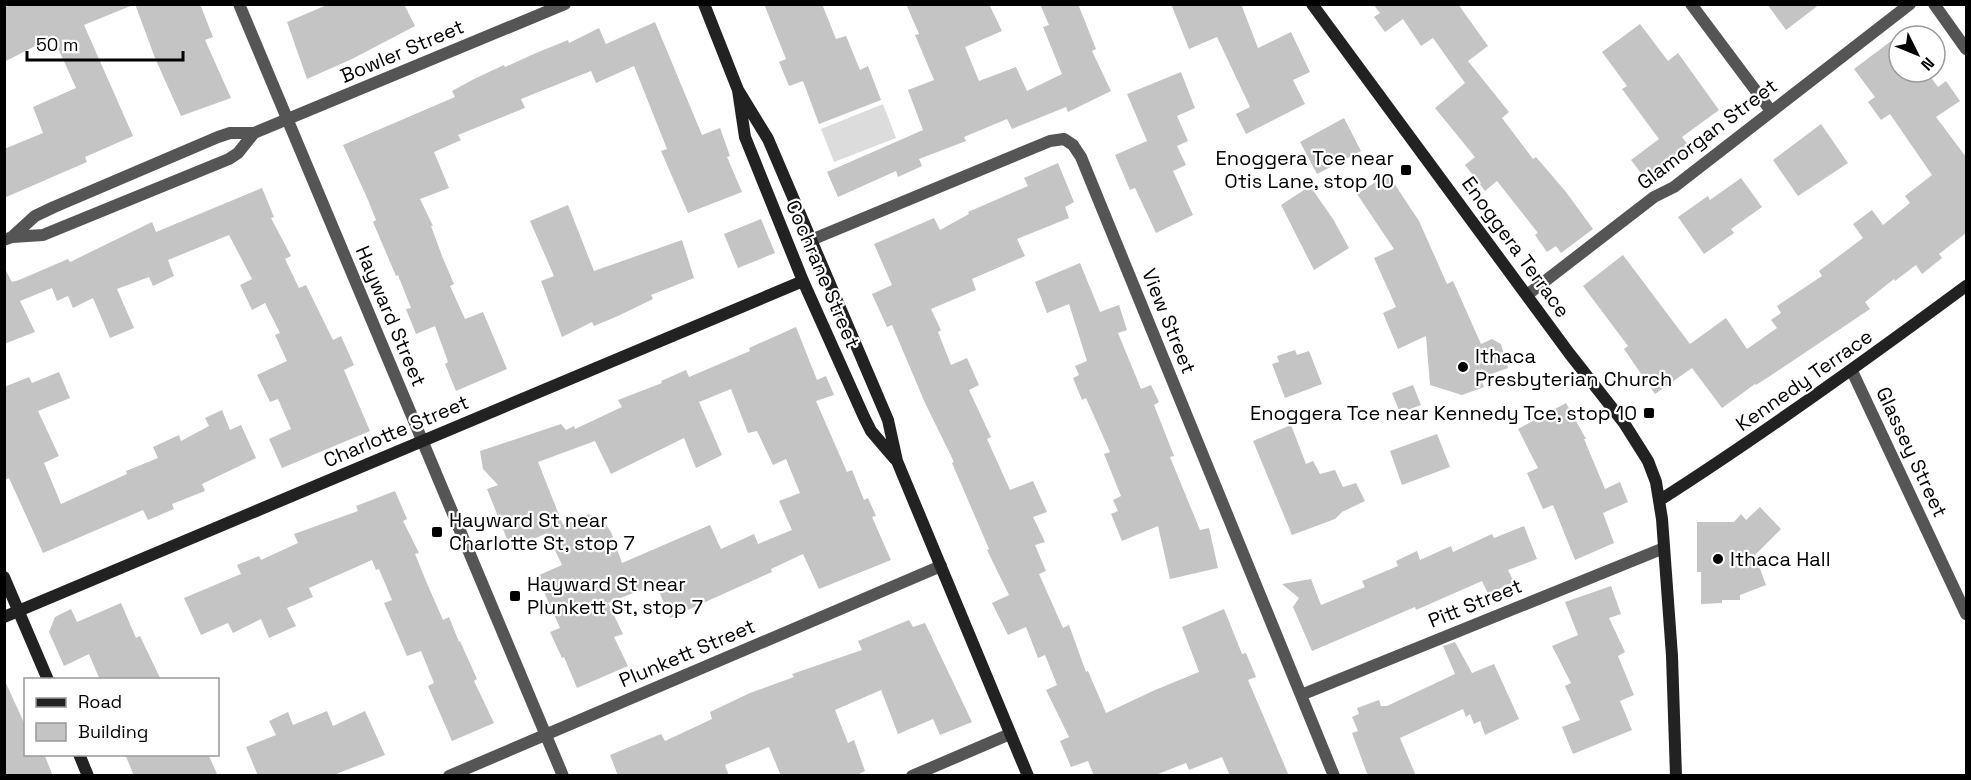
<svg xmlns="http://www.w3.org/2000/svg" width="1971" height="780" font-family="'Space Grotesk',sans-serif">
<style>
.green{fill:#dcdcdc}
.building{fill:#c4c4c4;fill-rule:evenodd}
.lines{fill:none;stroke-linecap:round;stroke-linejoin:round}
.street{stroke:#555;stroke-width:12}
.secondary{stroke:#222;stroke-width:12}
.poi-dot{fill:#000;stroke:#fff;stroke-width:2}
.labels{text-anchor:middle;stroke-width:4.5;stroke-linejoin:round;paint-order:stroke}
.street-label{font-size:20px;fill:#000;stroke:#fff}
.poi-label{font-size:20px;fill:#000;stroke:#fff;text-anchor:start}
</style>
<rect width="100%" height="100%" fill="#fff"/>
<path class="green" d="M883,104L896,138L834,162L821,129Z"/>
<path class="building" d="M4,4L133,5L84,25L133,136L85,157L87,162L4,198V149L43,133L33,107L76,88L53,37L4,62Z
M135,4H200L213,37L205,40L231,98L181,116L155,58Z
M329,4H404L415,26L352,59L307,79L287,22Z
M764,4H822L836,39L846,36L860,70L868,66L881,100L819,124L803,81L789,86L779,62L786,59Z
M906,4H989L1002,31L965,47L979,81L1016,67L1027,91L1062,74L1043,27L1049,25L1040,4H1078L1096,49L1092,51L1111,91L1068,112L1066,107L1012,129L1007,119L964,137L966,141L919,159L922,166L898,177L896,171L838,197L827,172L923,130L908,90L934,80L915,35L919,34Z
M1171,4H1241L1258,48L1291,32L1310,72L1293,80L1305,104L1246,134L1236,114L1250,107L1217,37L1189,49Z
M1373,4H1458L1488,46L1468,61L1509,112L1502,118L1533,159L1536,157L1566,192L1593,229L1561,253L1556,246L1547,252L1535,235L1538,233L1497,181L1485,191L1465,165L1475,157L1435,108L1465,83L1433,38L1421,46L1403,19L1385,32L1374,17L1380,13Z
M1767,4H1820L1786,30Z
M655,22L702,135L720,128L730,156L727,157L742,192L688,213L661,151L667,149L634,66L596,83L591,71L521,99L525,108L458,135L461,140L434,152L449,188L420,199L433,226H431L442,256L454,284L450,286L465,319L483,312L507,369L456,391L445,364L448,362L435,326L416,334L406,309L411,308L398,275L396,276L373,222L376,220L368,200L343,145L455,97L452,91L474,79L504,65L505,67L536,53L568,40L569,43L599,28L606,44Z
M1640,24L1668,61L1678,53L1719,110L1682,137L1694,152L1650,185L1631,160L1659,139L1622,89L1627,86L1602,52Z
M1899,35V72H1927L1938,87L1946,81L1960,101L1936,117L1966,157V233L1939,254L1942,258L1922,274L1916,265L1895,281L1894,279L1865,302L1870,309L1770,376L1756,385L1755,384L1722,408L1692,368L1655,394L1624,349L1628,346L1583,286L1623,255L1690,344L1726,318L1747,349L1777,328L1771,320L1781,313L1777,306L1822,276L1819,271L1863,238L1853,224L1872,210L1883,225L1910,203L1905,196L1932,175L1890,114L1881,120L1868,102L1875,97L1854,69Z
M1181,72L1195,108L1177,116L1188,141L1177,146L1186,165L1173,171L1193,215L1156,233L1135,188L1130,190L1115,155L1147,141L1127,94Z
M1344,118L1361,151L1317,174L1300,142Z
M1821,124L1848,163L1798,196L1773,160Z
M1058,163L1074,202L1065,207L1069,218L1017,239L1025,256L972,279L976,290L931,309L941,330L938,332L951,365L967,358L979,385L969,390L991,437L987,439L1010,490L1033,481L1047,512L1033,517L1045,542L1035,545L1046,571L1039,574L1063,628L1069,625L1086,672L1088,671L1106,713L1155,690L1199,672L1182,627L1224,609L1242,654L1246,653L1256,677L1248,680L1289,776H1230L1222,757L1189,770L1186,763L1153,776H1094L1088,761L1071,767L1060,741L1069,737L1046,690L1057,685L1045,655L1038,658L1026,627L1008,635L992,603L1009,595L987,550L989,549L952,463L954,462L925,403L892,325L887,327L872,294L892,285L874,244L934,218L940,230L969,214L968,212L1028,186L1024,178Z
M1388,174L1419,221L1447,284L1453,281L1481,344L1492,339L1501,344L1508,368L1480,378L1484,387L1462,395L1430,385L1426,336L1398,349L1383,313L1396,307L1374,258L1394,249L1357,194Z
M1741,178L1762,207L1731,229L1734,233L1704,254L1678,217L1708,196L1710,200Z
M1310,186L1333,219L1349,248L1314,270L1281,205Z
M262,188L274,217L271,218L291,256L285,259L299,288L306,285L333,340L341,336L354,365L344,370L370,431L282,468L269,439L291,429L278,399L270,402L257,375L287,361L275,335L280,333L265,303L252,310L240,285L252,279L229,235L168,260L174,276L153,286L149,277L117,289L134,328L110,338L93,298L73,308L68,296L57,301L52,288L20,301L35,332L4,344V267L12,282L19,280L68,259L70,262L152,222L156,232Z
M568,205L594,271L682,240L694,278L651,295L653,299L618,316L594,326L592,322L562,337L541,281L554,276L530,221Z
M761,219L775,253L738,268L724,234Z
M1080,263L1100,312L1119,305L1127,330L1118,333L1141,389L1151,385L1159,402L1154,405L1174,456L1170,457L1200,530L1209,528L1218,568L1170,579L1158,526L1122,541L1111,514L1118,511L1113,500L1121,496L1104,454L1110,452L1086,398L1082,400L1073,378L1079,375L1075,366L1087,361L1069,304L1047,313L1035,282Z
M796,327L817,380L826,376L834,395L816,401L847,472L852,470L864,500L868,498L876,516L872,517L891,560L819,589L803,554L771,569L772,572L670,618L656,584L608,603L623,634L614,637L628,666L577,688L564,657L562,658L550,632L560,628L537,576L562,565L547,533L511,549L487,489L498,485L483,469L480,451L561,424L566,430L574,426L575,429L622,407L618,400L662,383L661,381L686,370L689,377L750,351L749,348ZM731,389L748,433L757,431L773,465L786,459L800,493L779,501L792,530L758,544L754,534L721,549L710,525L622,563L611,532L602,519L594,522L589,514L563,525L538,462L595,441L611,474L684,438L696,468L722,455L699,402Z
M1295,350L1297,355L1309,351L1322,384L1285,398L1272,364L1279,362L1277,356Z
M59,372L70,398L38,411L59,456L44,463L61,504L127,474L126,471L158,458L153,447L179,435L181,441L209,426L205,418L222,410L230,430L241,425L256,458L202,484L205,491L172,504L174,509L148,520L143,510L43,553L9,478L4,480V387L29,377L32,383Z
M1413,385L1421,405L1400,413L1392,393Z
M1566,403L1586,439H1584L1605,489L1620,482L1628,502L1603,513L1614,543L1575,560L1553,505L1543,509L1527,473L1538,468L1518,429Z
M1291,425L1306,464L1313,461L1320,474L1335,470L1343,487L1356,483L1365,501L1342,512L1335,519L1292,535L1253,441Z
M1437,434L1450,467L1402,485L1390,451Z
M395,491L407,519L403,521L419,553L415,554L426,581L443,620L449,617L459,642L460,641L477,679L474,681L494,723L452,741L428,686L434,683L421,651L407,656L384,603L392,600L379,569L376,570L372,560L309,588L313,597L287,608L296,626L269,638L261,619L233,633L228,623L201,635L184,598L241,574L237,565L259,556L261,560L298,543L294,534L358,511L356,506Z
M1760,507L1781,529L1755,555L1766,585L1740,595V600H1722V603L1701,604V572H1697V522H1734L1741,514L1746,520Z
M1524,526L1537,559L1508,570L1514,582L1488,594L1482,581L1416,610L1415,607L1312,651L1293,607L1299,598L1282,584L1311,579L1321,605L1365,587L1362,581L1398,566L1396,561L1417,551L1420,560L1451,546L1453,552L1492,534L1494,538Z
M1611,586L1621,614L1609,618L1625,652L1618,656L1634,695L1620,701L1632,730L1573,754L1562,727L1580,720L1565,686L1571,683L1552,646L1578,635L1565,602Z
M121,603L136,638L140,636L161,680H100L89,654L64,666L49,632L55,617L71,609L77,622Z
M909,620L913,627L925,623L972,722L940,735L933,719L898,734L881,690L835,710L848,743L854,740L865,771L855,776H781L769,747L725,765L729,776H618L610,755L661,734L665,741L712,719L710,712L750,693L794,677L792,674L862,650L858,641Z
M1455,642L1472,673L1494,664L1519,719L1485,735L1480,721L1474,724L1470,714L1466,717L1463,709L1400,738L1416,776H1368L1352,733L1358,731L1352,717L1359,714L1357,708L1379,700L1381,706H1387L1455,674L1443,646Z
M4,679L26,727V754H44L53,776H4Z
M327,711L333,726L365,711L385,755L331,776H258L246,747L276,735L269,721L288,712L293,725Z
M125,754H208L218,776H134Z"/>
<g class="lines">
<path class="street" d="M239,4L563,776
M1691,4L1771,111
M1934,4L1966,49
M12,237L43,235L229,159L238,153L254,133
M4,240L12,237L35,216L54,207L218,137L230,133H254L565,4
M811,240L1050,141L1064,139L1073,145L1081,157L1334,776
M1527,295L1654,197L1674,187L1910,4
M1852,371L1966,614
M1301,695L1664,548
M449,776L941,566
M912,776L1010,734"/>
<path class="secondary" d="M704,4L738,90L745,137L803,281L864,417L871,431L895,459
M1312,4L1569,353L1624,423L1648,461L1656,482L1662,519L1672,656L1676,776
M738,90L768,139L888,420L897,461L1028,776
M1660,500C1765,433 1866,360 1966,286
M4,577L48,680
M4,617L803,281
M79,754L88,776"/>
</g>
<g class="poi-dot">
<rect x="1400" y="164" width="12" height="12" rx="3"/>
<circle cx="1463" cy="367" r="6"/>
<rect x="1643" y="407" width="12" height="12" rx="3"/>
<rect x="431" y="526" width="12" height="12" rx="3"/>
<circle cx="1718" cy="559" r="6"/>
<rect x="509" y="590" width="12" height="12" rx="3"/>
</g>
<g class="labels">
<g class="street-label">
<text transform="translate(402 51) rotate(-23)" y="7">Bowler Street</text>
<text transform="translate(1707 134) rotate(-37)" y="7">Glamorgan Street</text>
<text transform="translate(1516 247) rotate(54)" y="7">Enoggera Terrace</text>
<text transform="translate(823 274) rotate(67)" y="7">Cochrane Street</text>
<text transform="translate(391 316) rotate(67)" y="7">Hayward Street</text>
<text transform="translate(1169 321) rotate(68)" y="7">View Street</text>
<text transform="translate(1804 380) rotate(-35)" y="7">Kennedy Terrace</text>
<text transform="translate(396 431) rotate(-23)" y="7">Charlotte Street</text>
<text transform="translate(1912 452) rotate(65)" y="7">Glassey Street</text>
<text transform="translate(1475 603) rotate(-22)" y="7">Pitt Street</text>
<text transform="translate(687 653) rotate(-23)" y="7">Plunkett Street</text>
</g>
<g class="poi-label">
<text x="1394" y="165" text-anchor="end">Enoggera Tce near<tspan x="1394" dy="23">Otis Lane, stop 10</tspan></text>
<text x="1475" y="363">Ithaca<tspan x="1475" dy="23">Presbyterian Church</tspan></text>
<text x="1637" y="420" text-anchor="end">Enoggera Tce near Kennedy Tce, stop 10</text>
<text x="449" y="527">Hayward St near<tspan x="449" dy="23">Charlotte St, stop 7</tspan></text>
<text x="1730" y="566">Ithaca Hall</text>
<text x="527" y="591">Hayward St near<tspan x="527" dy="23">Plunkett St, stop 7</tspan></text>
</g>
</g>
<rect width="1971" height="780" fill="none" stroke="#000000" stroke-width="12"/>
<rect x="24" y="678" width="195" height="78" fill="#ffffff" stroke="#999999" stroke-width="1.5"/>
<rect x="36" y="698" width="30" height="9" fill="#222222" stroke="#999999" stroke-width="1.5"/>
<text x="78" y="708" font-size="18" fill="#000000">Road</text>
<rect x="36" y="723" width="30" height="18" fill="#c4c4c4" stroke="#999999" stroke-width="1.5"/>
<text x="78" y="738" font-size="18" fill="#000000">Building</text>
<g transform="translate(1917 54) rotate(133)"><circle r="28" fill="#ffffff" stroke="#999999" stroke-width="1.5"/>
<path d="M0-4.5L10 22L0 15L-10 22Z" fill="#000000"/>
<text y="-9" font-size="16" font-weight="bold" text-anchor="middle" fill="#000000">N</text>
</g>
<path d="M27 51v9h156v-9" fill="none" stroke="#000000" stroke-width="3"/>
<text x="36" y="51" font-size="18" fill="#000000" stroke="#ffffff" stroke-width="4.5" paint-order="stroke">50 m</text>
</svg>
